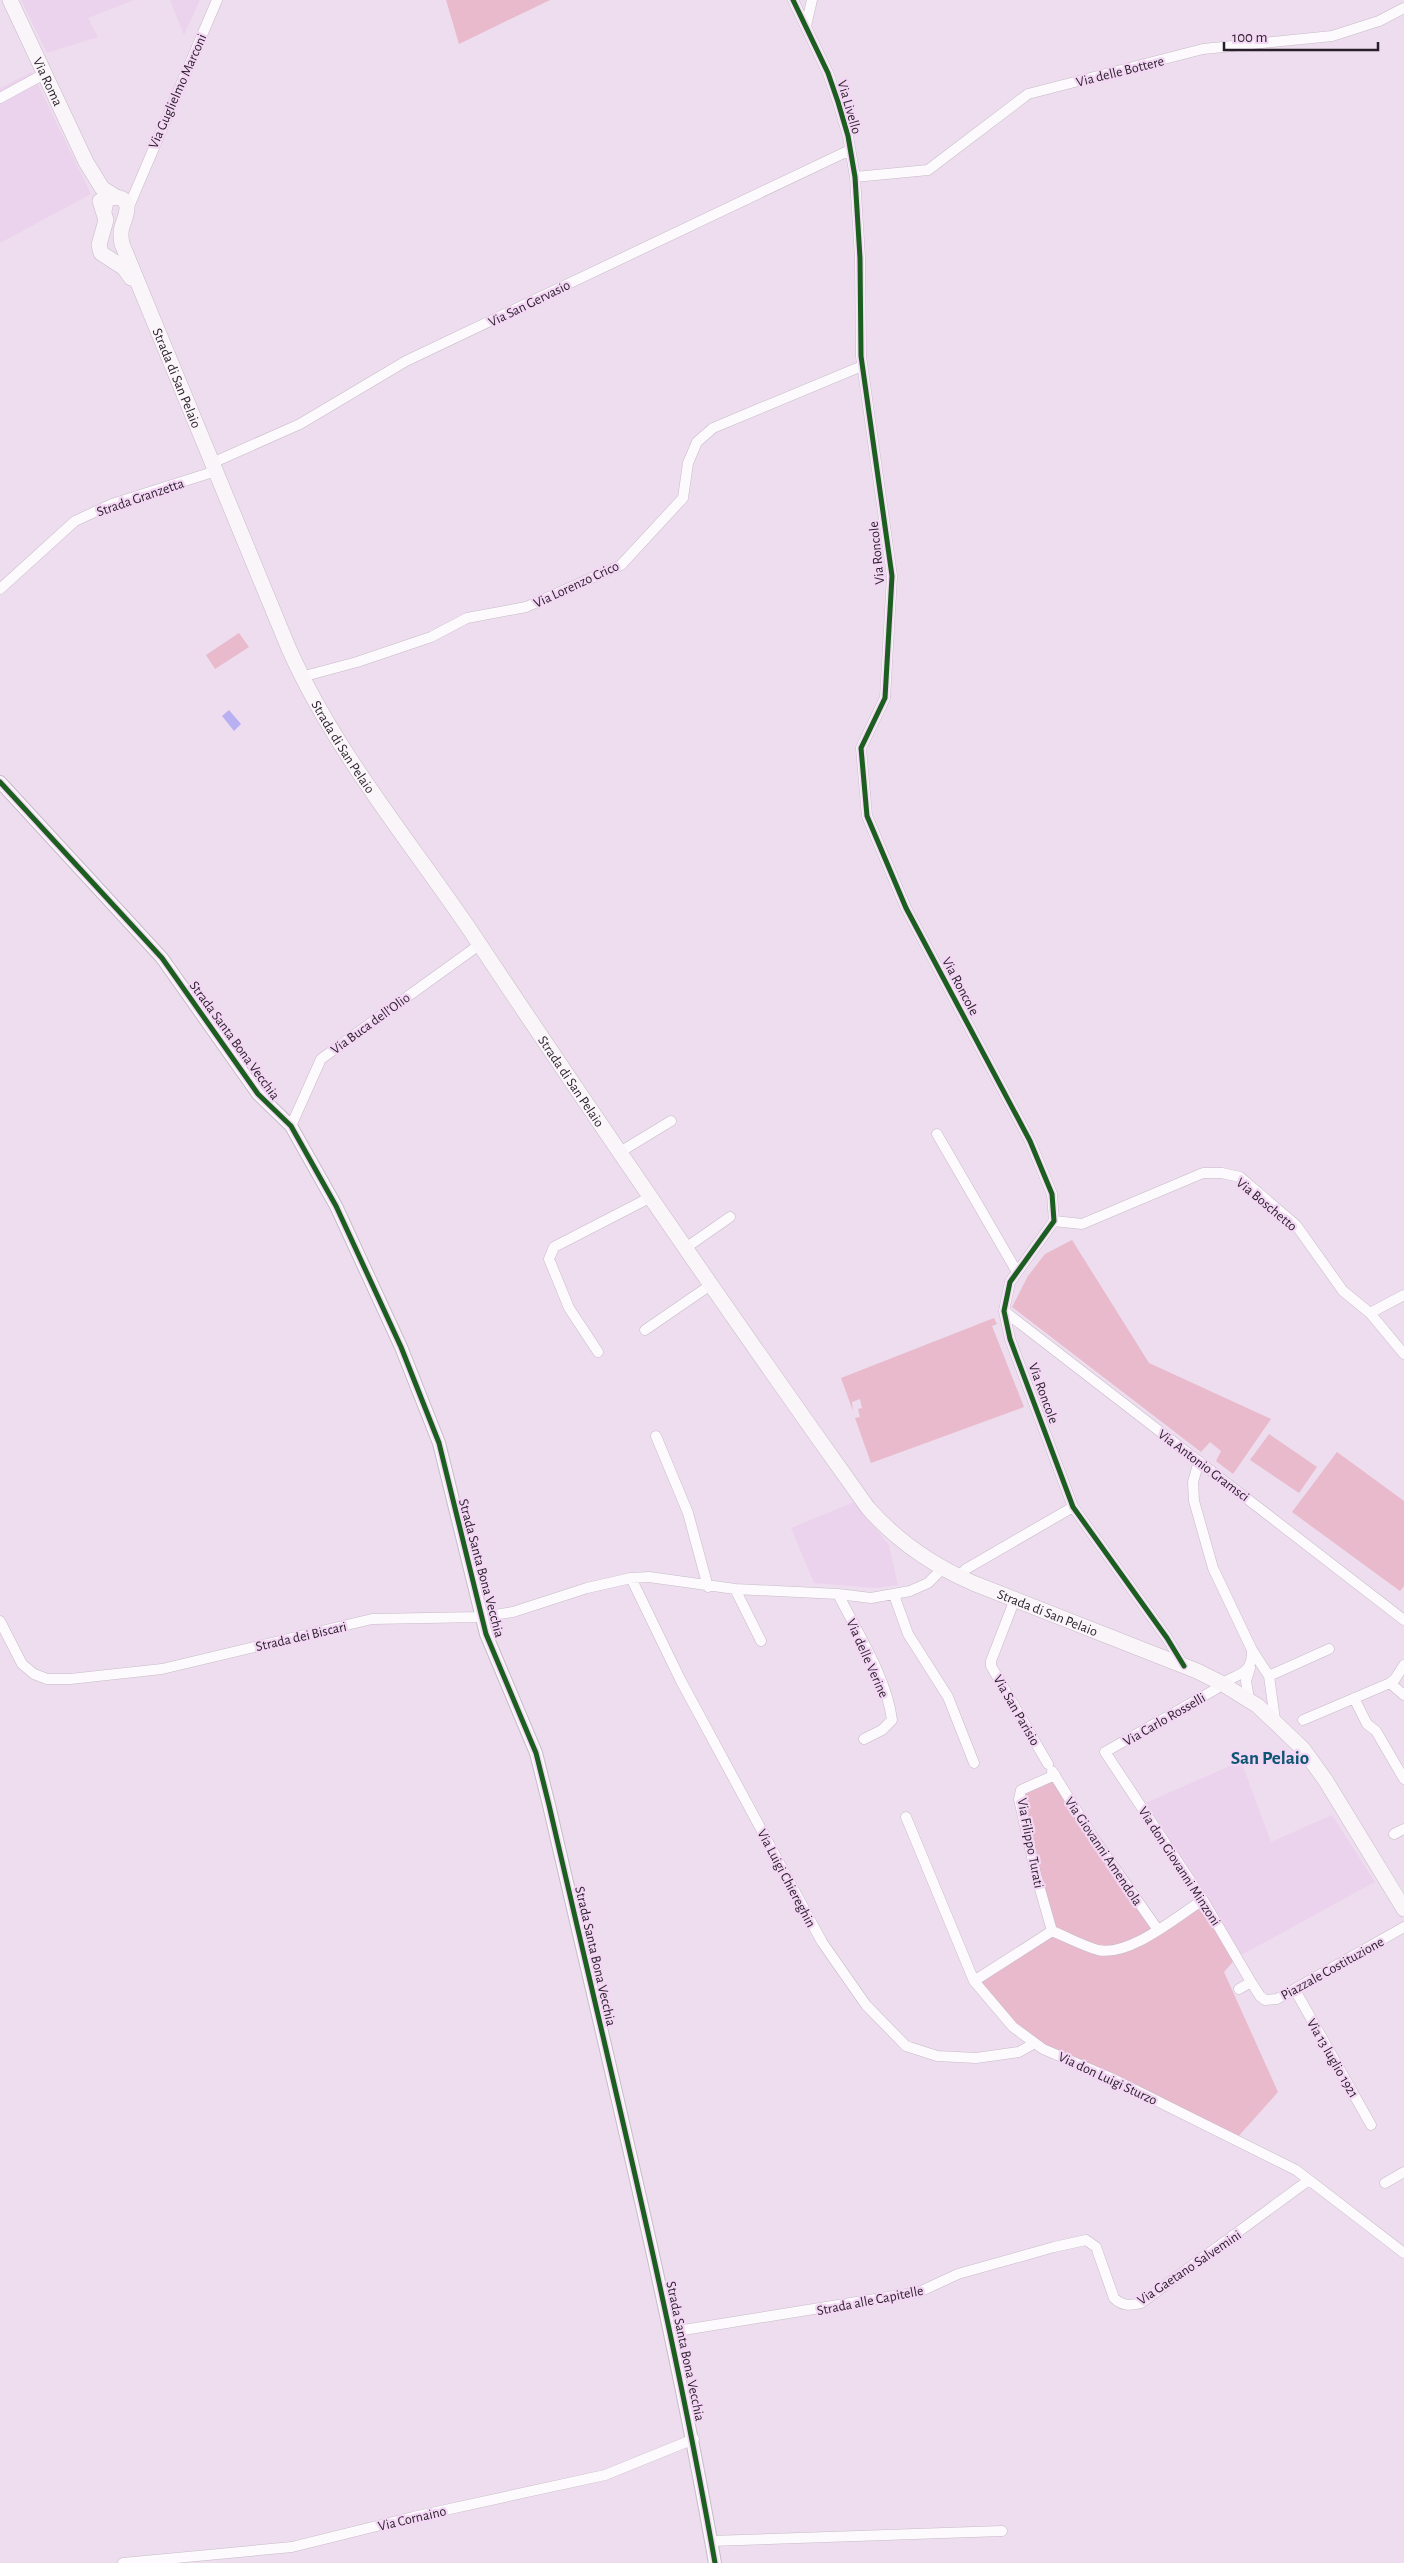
<svg xmlns="http://www.w3.org/2000/svg" width="1404" height="2563" font-family="'Alegreya Sans',sans-serif">
<style>
.built{fill:#ecd3ed}
.green{fill:#e8bacb}
.water{fill:#b9b0f2}
.lines{fill:none;stroke-linecap:round;stroke-linejoin:round}
.minor-casing{stroke:#c7bbc8;stroke-width:11}
.tertiary-casing{stroke:#c7bbc8;stroke-width:14}
.secondary-casing{stroke:#c7bbc8;stroke-width:16}
.minor{stroke:#fcfafc;stroke-width:10}
.tertiary{stroke:#fcfafc;stroke-width:12}
.secondary{stroke:#faf5f9;stroke-width:15}
.cycleway-casing{stroke:#f3d7f4;stroke-width:8}
.cycleway{stroke:#1b5e20;stroke-width:5}
.labels{text-anchor:middle;stroke-width:4.5;stroke-linejoin:round;paint-order:stroke}
.street-label{font-size:14px;fill:#291f2a;stroke:#f3d7f4}
.district-label{font-size:19px;font-weight:bold;fill:#0d5672;stroke:#f3d7f4}
</style>
<rect width="100%" height="100%" fill="#edddee"/>
<path class="built" d="M21,0H134L88,18L98,37L47,53Z
M170,0H200L184,35Z
M32,72L91,194L0,243V88Z
M854,1502L889,1545L898,1585L876,1588L814,1583L791,1528Z
M1241,1761L1271,1842L1332,1815L1375,1882L1236,1958L1141,1805Z"/>
<path class="green" d="M446,0H550L459,44Z
M239,633L249,647L215,669L206,655Z
M1072,1240L1149,1363L1271,1419L1233,1474L1216,1461L1221,1451L1210,1442L1201,1452L1012,1307L1028,1276L1045,1254Z
M994,1318L997,1324L992,1326L1024,1407L871,1463L855,1418L860,1417L858,1409L862,1408L860,1399L852,1402L853,1411L841,1378Z
M1269,1434L1317,1467L1299,1493L1250,1460Z
M1337,1452L1404,1501V1586L1400,1591L1292,1512Z
M1055,1775L1157,1928L1203,1900L1236,1958L1224,1972L1278,2092L1236,2139L1033,2044L974,1981L1052,1931L1021,1790Z"/>
<path class="water" d="M229,710L241,724L234,731L222,716Z"/>
<g class="lines">
<g class="minor-casing">
<path id="minor" d="M793,0L828,73L838,102L848,136L855,177L860,258L861,356L892,576L885,698L861,748L867,816L906,908L1030,1141L1052,1194L1054,1221L1010,1282L1004,1311L1010,1339L1073,1507L1167,1638L1184,1666
M806,26L812,0
M0,98L44,74
M855,177L928,170L1028,94L1203,49L1332,36L1379,21L1404,8
M127,211L217,0
M212,463L300,424L406,361L850,150
M0,589L75,521L112,504L216,471
M301,677L357,662L431,637L467,618L526,607L621,565L683,498L688,463L697,442L713,428L862,366
M291,1126L321,1059L479,945
M937,1134L1017,1272
M620,1152L671,1121
M1054,1221L1082,1224L1203,1173H1222L1240,1177L1296,1225L1343,1291L1370,1313L1404,1354
M687,1247L730,1217
M1004,1311L1404,1620
M1370,1313L1404,1295
M645,1330L712,1284
M598,1352L569,1308L549,1259L554,1247L651,1197
M656,1436L688,1513L708,1587
M1199,1461L1193,1482L1194,1501L1213,1568L1252,1650L1269,1676L1275,1720
M959,1576L966,1569L1073,1507
M631,1578L681,1681L822,1942L866,2005L906,2046L937,2056L976,2058L1019,2052L1033,2044
M735,1589L761,1641
M838,1594C857,1632 887,1678 892,1720L882,1730L864,1739
M894,1595L908,1634L948,1697L974,1763
M1015,1599L991,1661V1666L1048,1764
M0,1621L22,1664L34,1674L47,1679H70L162,1669L372,1619L481,1617L513,1612L587,1588L631,1578L649,1577L735,1589L838,1594L871,1598L910,1591L928,1583L943,1568
M1269,1676L1329,1649
M1390,1683L1404,1695
M1354,1698L1367,1724L1376,1731L1404,1779
M1249,1699L1246,1681L1250,1668
M1303,1720L1390,1683L1395,1679L1404,1665
M1052,1771L1093,1837L1158,1930
M906,1817L974,1981L1013,2027L1043,2049L1111,2078L1296,2170L1404,2253
M1394,1834L1404,1829
M1052,1931L1036,1875L1019,1799L1021,1790L1055,1775
M974,1981L1052,1931C1067,1937 1083,1946 1098,1950C1130,1957 1177,1916 1203,1900
M1251,1982L1203,1900L1105,1752L1216,1689C1231,1672 1253,1680 1252,1650
M1239,1989L1251,1982L1260,1996L1265,2000L1277,1999L1404,1927
M1295,1990L1371,2125
M1385,2183L1404,2172
M671,2332L919,2292L958,2274L1054,2247L1086,2240L1096,2247L1114,2298C1122,2306 1130,2306 1141,2303L1309,2180
M711,2541L1002,2531
M123,2563L292,2547L413,2517L605,2475L694,2439"/>
</g>
<g class="tertiary-casing">
<path id="tertiary" d="M0,782L162,958L258,1094L291,1126L336,1206L401,1347L439,1443L486,1634L536,1753L549,1805C607,2057 670,2308 715,2563"/>
</g>
<g class="secondary-casing">
<g id="secondary">
<path id="s1" d="M10,0L86,162L102,188L116,197"/>
<path d="M100,201L106,220L99,245L101,253L124,268L131,278"/>
<path id="s2" d="M104,211L106,201C114,195 127,196 127,208C127,221 118,224 122,244L289,649C335,752 409,840 472,933C601,1127 733,1319 868,1508C898,1542 932,1565 973,1583L1197,1671L1221,1683L1258,1706L1303,1749L1326,1781L1404,1909"/>
</g>
</g>
<use href="#minor" class="minor"/>
<use href="#tertiary" class="tertiary"/>
<use href="#secondary" class="secondary"/>
<g class="cycleway-casing">
<path id="cycleway" d="M793,0L828,73L838,102L848,136L855,177L860,258L861,356L892,576L885,698L861,748L867,816L906,908L1030,1141L1052,1194L1054,1221L1010,1282L1004,1311L1010,1339L1073,1507L1167,1638L1184,1666
M0,782L162,958L258,1094L291,1126L336,1206L401,1347L439,1443L486,1634L536,1753L549,1805C607,2057 670,2308 715,2563"/>
</g>
<use href="#cycleway" class="cycleway"/>
</g>
<g class="labels">
<g class="street-label">
<text transform="translate(1120 71) rotate(-14)" y="5">Via delle Bottere</text>
<text dy="5" stroke="none"><textPath href="#s1" startOffset="90">Via Roma</textPath></text>
<text transform="translate(177 91) rotate(-66)" y="5">Via Guglielmo Marconi</text>
<text transform="translate(850 107) rotate(74)" y="5">Via Livello</text>
<text transform="translate(529 303) rotate(-26)" y="5">Via San Gervasio</text>
<text dy="5" stroke="none"><textPath href="#s2" startOffset="220">Strada di San Pelaio</textPath></text>
<text transform="translate(140 497) rotate(-19)" y="5">Strada Granzetta</text>
<text transform="translate(876 553) rotate(-96)" y="5">Via Roncole</text>
<text transform="translate(576 584) rotate(-25)" y="5">Via Lorenzo Crico</text>
<text dy="5" stroke="none"><textPath href="#s2" startOffset="625">Strada di San Pelaio</textPath></text>
<text transform="translate(961 986) rotate(62)" y="5">Via Roncole</text>
<text transform="translate(370 1023) rotate(-36)" y="5">Via Buca dell'Olio</text>
<text transform="translate(235 1040) rotate(54)" y="5">Strada Santa Bona Vecchia</text>
<text dy="5" stroke="none"><textPath href="#s2" startOffset="1030">Strada di San Pelaio</textPath></text>
<text transform="translate(1267 1204) rotate(40)" y="5">Via Boschetto</text>
<text transform="translate(1044 1393) rotate(70)" y="5">Via Roncole</text>
<text transform="translate(1204 1465) rotate(37)" y="5">Via Antonio Gramsci</text>
<text transform="translate(482 1568) rotate(75)" y="5">Strada Santa Bona Vecchia</text>
<text dy="5" stroke="none"><textPath href="#s2" startOffset="1760">Strada di San Pelaio</textPath></text>
<text transform="translate(301 1636) rotate(-13)" y="5">Strada dei Biscari</text>
<text transform="translate(868 1658) rotate(66)" y="5">Via delle Verine</text>
<text transform="translate(1017 1710) rotate(60)" y="5">Via San Parisio</text>
<text transform="translate(1164 1719) rotate(-30)" y="5">Via Carlo Rosselli</text>
<text transform="translate(1031 1843) rotate(79)" y="5">Via Filippo Turati</text>
<text transform="translate(1104 1851) rotate(56)" y="5">Via Giovanni Amendola</text>
<text transform="translate(1180 1866) rotate(57)" y="5">Via don Giovanni Minzoni</text>
<text transform="translate(787 1878) rotate(62)" y="5">Via Luigi Chiereghin</text>
<text transform="translate(596 1956) rotate(77)" y="5">Strada Santa Bona Vecchia</text>
<text transform="translate(1332 1968) rotate(-29)" y="5">Piazzale Costituzione</text>
<text transform="translate(1333 2058) rotate(60)" y="5">Via 13 luglio 1921</text>
<text transform="translate(1108 2078) rotate(25)" y="5">Via don Luigi Sturzo</text>
<text transform="translate(1189 2267) rotate(-34)" y="5">Via Gaetano Salvemini</text>
<text transform="translate(870 2300) rotate(-11)" y="5">Strada alle Capitelle</text>
<text transform="translate(686 2351) rotate(78)" y="5">Strada Santa Bona Vecchia</text>
<text transform="translate(412 2518) rotate(-13)" y="5">Via Cornaino</text>
</g>
<g class="district-label">
<text x="1270" y="1764">San Pelaio</text>
</g>
</g>
<path d="M1224 42v8h154v-8" fill="none" stroke="#291f2a" stroke-width="2.5"/>
<text x="1232" y="42" font-size="15" fill="#291f2a" stroke="#f3d7f4" stroke-width="4" paint-order="stroke">100 m</text>
</svg>
